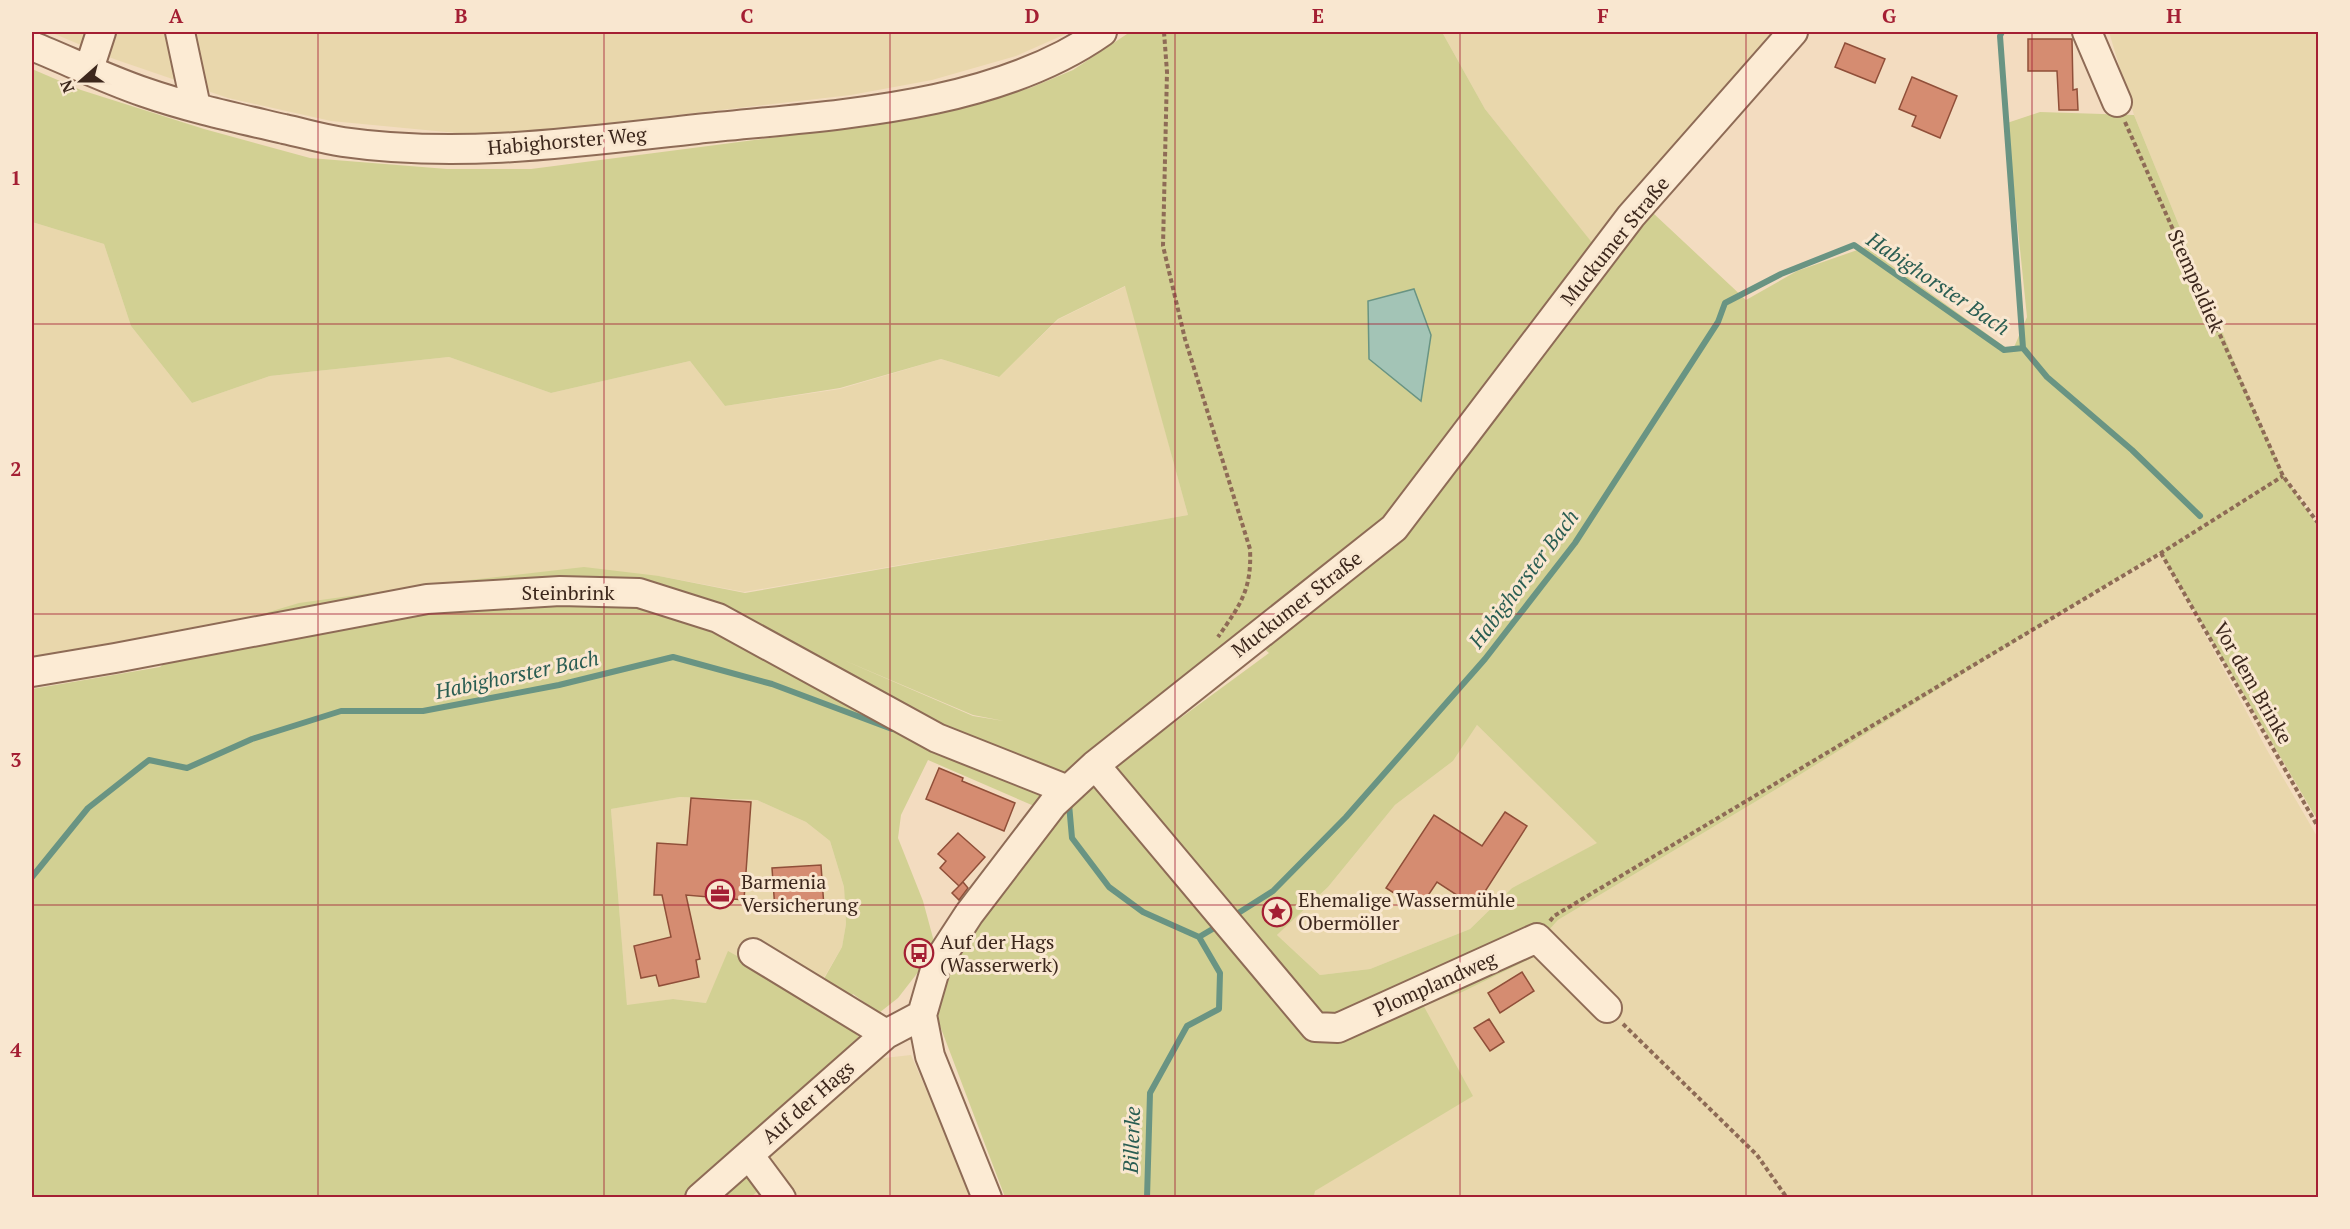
<svg xmlns="http://www.w3.org/2000/svg" width="2350" height="1229" font-family="'PT Serif',serif">
<style>
.farmland{fill:#e9d7ac}
.green{fill:#d2d093;fill-rule:evenodd}
.water{fill:#a3c4b6;stroke:#699483;stroke-width:1.5}
.lines{fill:none;stroke-linecap:round;stroke-linejoin:round}
.stream{stroke:#699483;stroke-width:6}
.building{fill:#d58c71;stroke:#904f39;stroke-width:1.5}
.minor-casing{stroke:#8e6b56;stroke-width:32}
.path{stroke:#8e6b56;stroke-width:4;stroke-dasharray:4.5 3;stroke-linecap:butt}
.minor{stroke:#fcebd4;stroke-width:28}
.grid{fill:none;stroke:#a41f33;stroke-width:1.5;stroke-opacity:0.55}
.labels{text-anchor:middle;stroke-width:6;stroke-linejoin:round;paint-order:stroke}
.street-label{font-size:20px;fill:#3c271c;stroke:#f9e7d0}
.poi-label{font-size:20px;fill:#3c271c;stroke:#f9e7d0;text-anchor:start}
.water-label{font-size:21px;font-style:italic;fill:#295d52;stroke:#f9e7d0}
.neatline{fill:none;stroke:#a41f33;stroke-width:2}
.grid-label{font-size:20px;text-anchor:middle;font-weight:bold;fill:#a41f33}
</style>
<rect width="100%" height="100%" fill="#f3dcc0"/>
<path class="farmland" d="M50,32H1070L1016,56L932,80L851,95L539,131L467,134L331,121L228,98L114,59Z
M1442,32H1775L1698,118L1592,243L1485,109Z
M2109,32H2318V519L2284,475L2249,397L2134,115Z
M32,222L104,244L131,326L192,403L270,376L449,357L551,393L690,361L725,406L840,389L941,359L998,377L1059,319L1126,286L1188,515L744,592L659,576L242,620L32,671Z
M2160,551L2267,750L2318,838V1197L1314,1198L1315,1192L1421,1003L1539,941L1558,920L1780,787Z
M1477,725L1598,843L1512,888L1470,929L1370,969L1320,975L1277,935L1328,887L1395,805L1453,761Z
M680,797L757,800L806,822L830,841L844,887L846,924L842,947L812,998L706,1003L673,999L627,1006L611,809Z
M911,1055L973,1197H751L770,1181L751,1159L866,1060Z"/>
<path class="green" d="M1130,32H1442L1485,109L1610,265L1653,213L1746,300L1797,271L1866,247L2012,352L2027,317L2007,123L2040,112L2134,115L2249,397L2284,475L2318,527V821L2160,552L1780,787L1558,920L1539,941L1536,956L1460,993L1422,1003L1473,1096L1315,1191L1314,1197H1005L934,1010L947,962L1059,811L1118,764L1269,653L1247,634L1041,809L928,760L901,815L898,838L923,901L936,949L898,998L879,1013L853,994L836,1016L859,1037L741,1146L770,1181L751,1197H32V689L160,667L182,647L242,620L299,603L444,583L584,567L659,576L745,593L1188,515L1125,286L1058,319L999,377L941,359L840,388L725,406L690,361L551,393L449,357L270,376L192,403L131,326L104,244L32,222V69L81,90L204,129L310,158L447,169H531L915,119L1030,88L1073,70ZM841,659L973,715L1004,721L973,716ZM1477,725L1597,843L1512,888L1470,929L1370,969L1320,975L1277,935L1328,887L1395,805L1453,761ZM680,797L757,800L806,822L830,841L844,887L846,924L842,947L813,998L728,951L706,1003L673,999L627,1005L611,809Z"/>
<path class="water" d="M1414,289L1431,335L1421,401L1369,359L1368,301Z"/>
<g class="lines">
<path class="stream" d="M2023,348L2047,377L2132,450L2200,516
M1069,804L1072,838L1109,887L1143,912L1199,937L1221,924
M32,877L88,808L149,760L187,768L252,739L341,711H423L559,685L673,657L772,684L892,729
M1232,917L1273,891L1346,817L1485,659L1575,543L1718,322L1725,303L1781,274L1854,245L2004,350L2023,348L2000,36L2002,32
M1147,1198L1150,1093L1187,1026L1219,1009L1220,973L1199,937"/>
</g>
<path class="building" d="M2028,39H2072L2073,90L2077,89L2078,110H2059L2057,71H2028Z
M1845,43L1885,59L1875,83L1835,67Z
M1912,77L1957,96L1940,138L1912,126L1916,116L1899,109Z
M939,768L963,778L962,781L1015,803L1004,831L926,799Z
M691,798L751,802L744,900L686,895L700,959L696,960L699,977L659,986L656,975L641,978L634,946L671,937L662,895H654L657,843L687,845Z
M1505,812L1527,826L1475,907L1437,882L1419,909L1386,888L1434,815L1482,846Z
M958,833L985,857L959,886L940,868L946,861L938,854Z
M821,865L824,907L775,910L772,868Z
M963,882L968,888L959,900L952,893Z
M1522,972L1534,991L1500,1013L1488,993Z
M1489,1019L1504,1042L1490,1051L1474,1028Z"/>
<g class="lines">
<g class="minor-casing">
<path id="minor" d="M180,32L196,107
M2087,32L2117,102
M32,46C69,61 106,79 144,92C190,108 237,118 284,129C303,133 323,139 343,142C461,159 579,142 697,129C828,115 991,110 1102,32
M89,69L101,32
M32,672L115,658L427,599L560,591L639,593L718,618L937,738L1068,790
M1095,765L1315,1027L1338,1028L1537,938L1607,1008
M753,953L886,1034
M749,1155L781,1198
M700,1198L886,1034L922,1015
M987,1198L930,1056L922,1015L937,963L969,914L1053,804L1095,765L1394,528L1631,216L1793,32"/>
</g>
<path class="path" d="M1164,32L1167,72L1163,246L1185,339L1250,549C1252,590 1240,605 1218,637
M2125,122L2283,476L2318,523
M2161,553L2318,827
M1550,921L1554,916L2161,553L2283,476
M1623,1024L1757,1155L1787,1198"/>
<use href="#minor" class="minor"/>
</g>
<path class="grid" d="M318,32V1198M604,32V1198M890,32V1198M1175,32V1198M1460,32V1198M1746,32V1198M2032,32V1198M32,324H2318M32,614H2318M32,905H2318"/>
<defs>
<g id="office-ring" transform="scale(1.5)"><circle r="9.5" fill="#f9e7d0" stroke="#a41f33" stroke-width="1.5"/><path d="M-6-3h4V-5.5h4V-3h4V5H-6ZM-1-4.5V-3h2v-1.5ZM-6 0V1H6V0Z" fill="#a41f33"/></g>
<g id="sight-ring" transform="scale(1.5)"><circle r="9.5" fill="#f9e7d0" stroke="#a41f33" stroke-width="1.5"/><path d="M0-6L1.8-2.2L6-1.7L2.9 1.2L3.7 5.4L0 3.3L-3.7 5.4L-2.9 1.2L-6-1.7L-1.8-2.2Z" fill="#a41f33"/></g>
<g id="bus-ring" transform="scale(1.5)"><circle r="9.5" fill="#f9e7d0" stroke="#a41f33" stroke-width="1.5"/><path d="M-5-6H5V4H4V6H2V4H-2V6H-4V4H-5ZM-3.5-4V0h7V-4ZM-3.5 1.2v1.5H-2V1.2ZM2 1.2v1.5H3.5V1.2Z" fill="#a41f33"/></g>
</defs>
<g fill-rule="evenodd">
<use href="#office-ring" x="720" y="894"/>
<use href="#sight-ring" x="1277" y="912"/>
<use href="#bus-ring" x="919" y="953"/>
</g>
<g class="labels">
<g class="street-label">
<text transform="translate(567 141) rotate(-5)" y="7">Habighorster Weg</text>
<text transform="translate(1615 241) rotate(-51)" y="7">Muckumer Straße</text>
<text transform="translate(2196 281) rotate(66)" y="7">Stempeldiek</text>
<text x="568" y="600">Steinbrink</text>
<text transform="translate(1297 604) rotate(-38)" y="7">Muckumer Straße</text>
<text transform="translate(2253 683) rotate(60)" y="7">Vor dem Brinke</text>
<text transform="translate(1435 984) rotate(-24)" y="7">Plomplandweg</text>
<text transform="translate(808 1102) rotate(-41)" y="7">Auf der Hags</text>
</g>
<g class="poi-label">
<text x="741" y="889">Barmenia<tspan x="741" dy="23">Versicherung</tspan></text>
<text x="1298" y="907">Ehemalige Wassermühle<tspan x="1298" dy="23">Obermöller</tspan></text>
<text x="940" y="949">Auf der Hags<tspan x="940" dy="23">(Wasserwerk)</tspan></text>
</g>
<g class="water-label">
<text transform="translate(1938 284) rotate(34)" y="7">Habighorster Bach</text>
<text transform="translate(1524 579) rotate(-53)" y="7">Habighorster Bach</text>
<text transform="translate(517 675) rotate(-12)" y="7">Habighorster Bach</text>
<text transform="translate(1132 1140) rotate(-88)" y="7">Billerke</text>
</g>
</g>
<rect width="2350" height="1229" fill="none" stroke="#f9e7d0" stroke-width="66"/>
<g transform="translate(81 81) rotate(249)" stroke="#f9e7d0" stroke-width="4.5" paint-order="stroke">
<path d="M0-4.5L10 22L0 15L-10 22Z" fill="#3c271c"/>
<text y="-9" font-size="16" font-weight="bold" text-anchor="middle" fill="#3c271c">N</text>
</g>
<rect x="33" y="33" width="2284" height="1163" class="neatline"/>
<g class="grid-label">
<text x="176" y="23">A</text>
<text x="461" y="23">B</text>
<text x="747" y="23">C</text>
<text x="1032" y="23">D</text>
<text x="1318" y="23">E</text>
<text x="1603" y="23">F</text>
<text x="1889" y="23">G</text>
<text x="2174" y="23">H</text>
<text x="16" y="185">1</text>
<text x="16" y="476">2</text>
<text x="16" y="767">3</text>
<text x="16" y="1057">4</text>
</g>
</svg>
